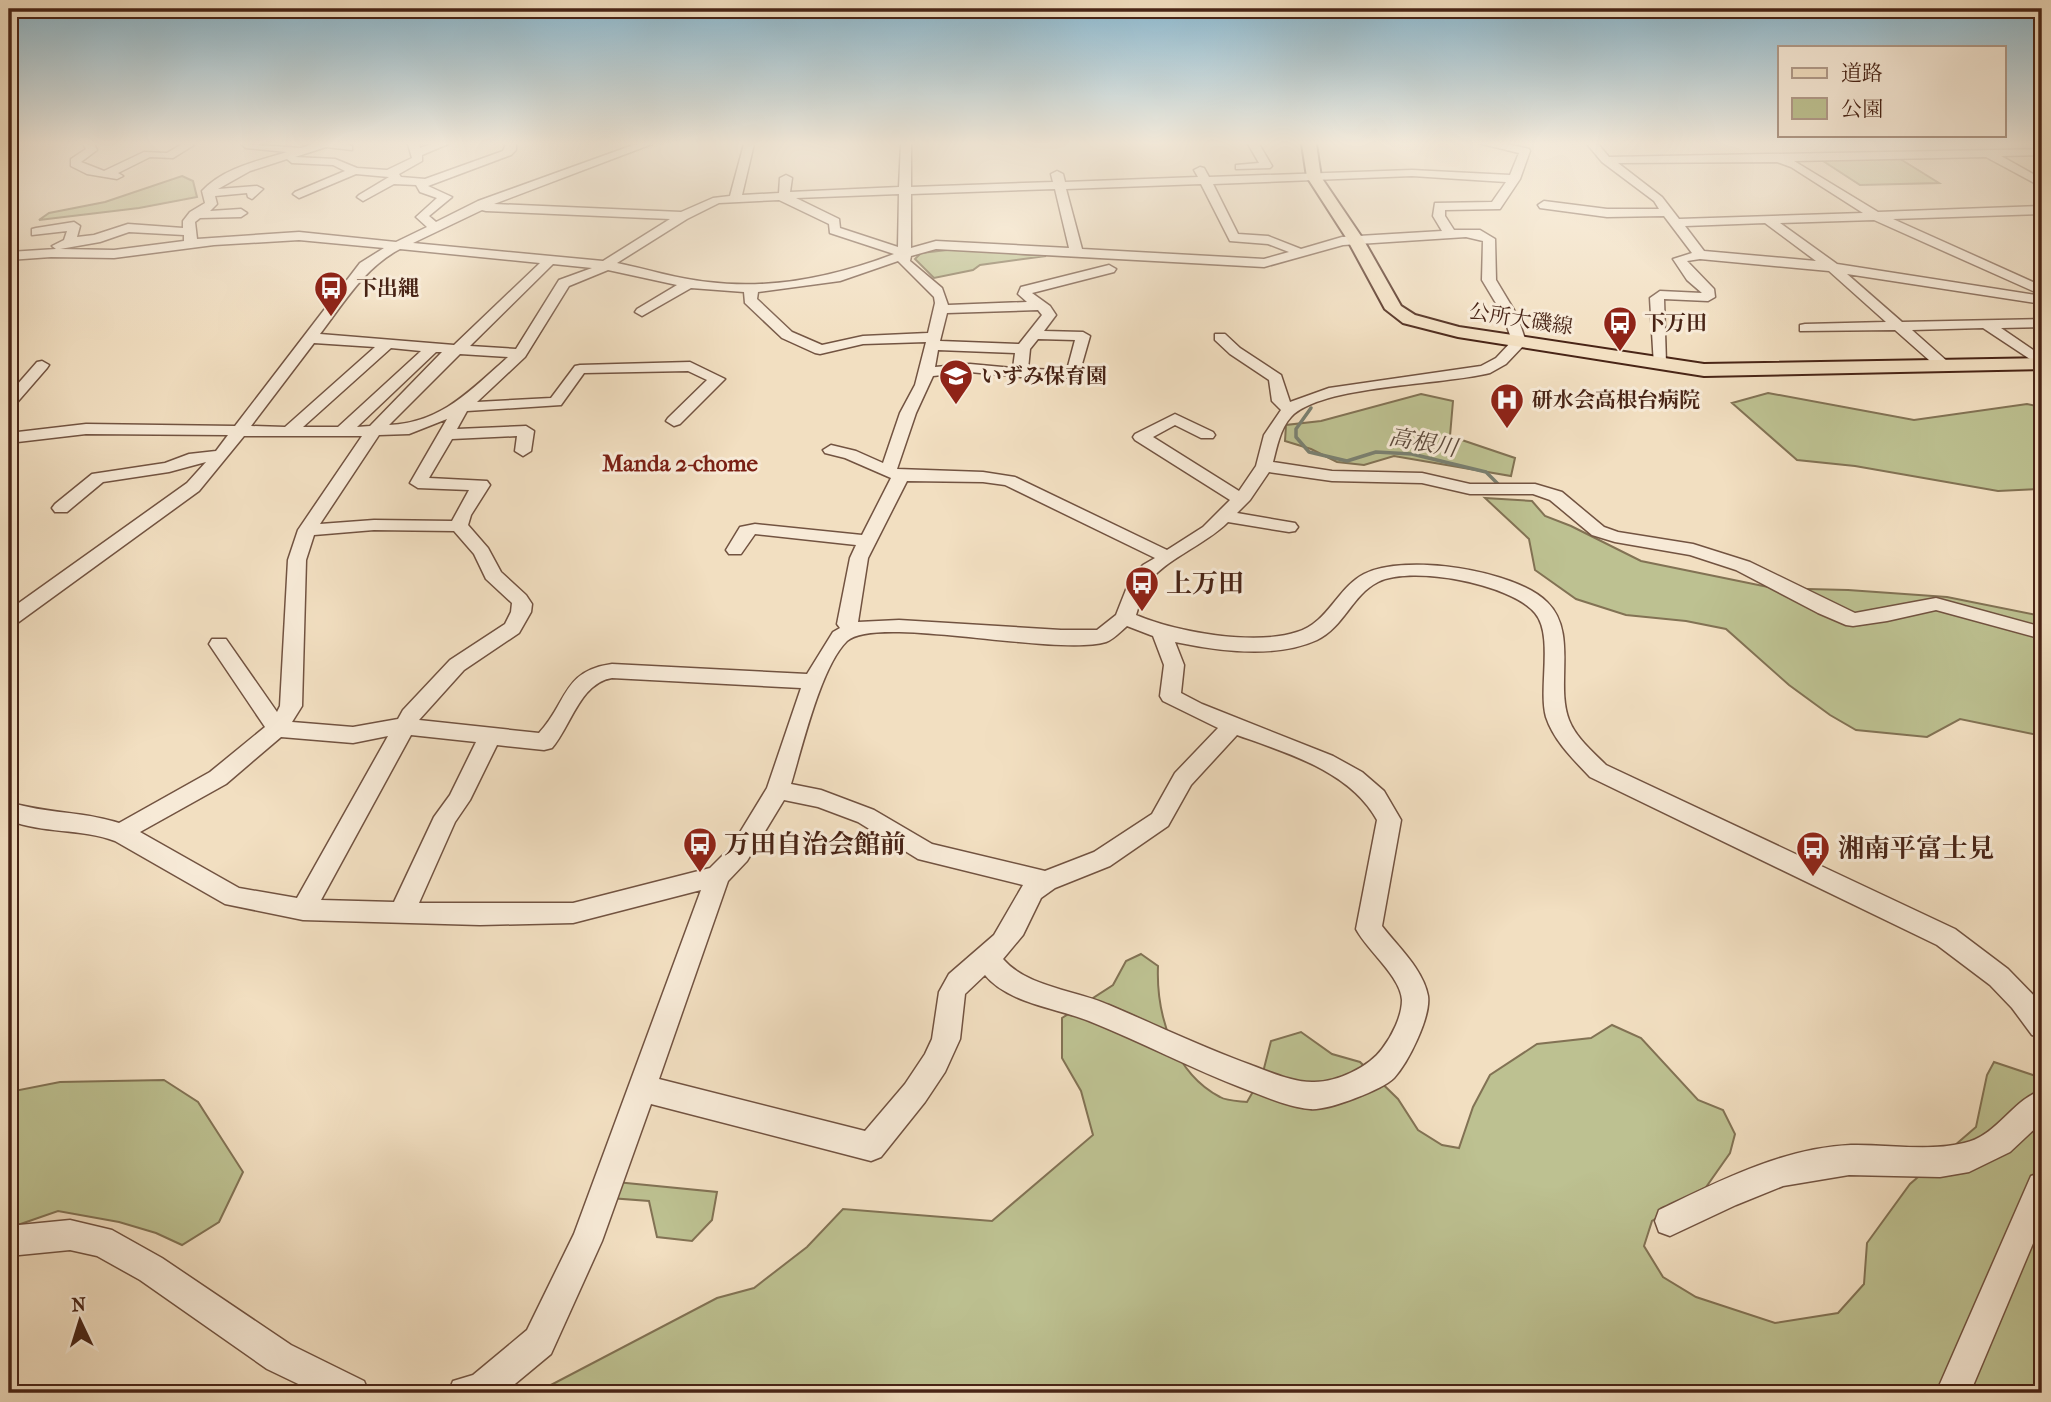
<svg xmlns="http://www.w3.org/2000/svg" width="2051" height="1402" font-family="'IM FELL French Canon','Noto Serif JP',serif">
<style>
.green{fill:#bdc191;stroke:#827254;stroke-width:2}
.lines{fill:none;stroke-linecap:round;stroke-linejoin:round}
.stream{stroke:#7a8071;stroke-width:3.5}
.minor-casing{stroke:#725341;stroke-width:3}
.major-casing{stroke:#482416;stroke-width:4}
.minor{fill:#f7ead7;fill-rule:evenodd}
.major{fill:#f2dfc1;fill-rule:evenodd}
.labels{text-anchor:middle;stroke-width:6;stroke-linejoin:round;paint-order:stroke}
.far-poi-label{font-size:21px;font-weight:bold;fill:#482416;stroke:#f7ead7;text-anchor:start}
.far-street-label{font-size:21px;fill:#482416;stroke:#f7ead7}
.far-water-label{font-size:23px;font-style:italic;fill:#5d4a3c;stroke:#f7ead7}
.far-neighbourhood-label{font-size:23px;font-weight:bold;fill:#7a1f14;stroke:#f7ead7}
.poi-label{font-size:26px;font-weight:bold;fill:#482416;stroke:#f7ead7;text-anchor:start}
</style>
<rect width="100%" height="100%" fill="#f2dfc1"/>
<filter id="stains"><feTurbulence type="fractalNoise" baseFrequency=".00286" numOctaves="4"/><feColorMatrix values="0 0 0 0 .2 0 0 0 0 .09 0 0 0 0 .02 0 0 0 .5 -.17"/></filter>
<radialGradient id="worn" r=".72"><stop offset=".6" stop-color="#630" stop-opacity="0"/><stop offset="1" stop-color="#630" stop-opacity=".3"/></radialGradient>
<path class="green" d="M1897,157L1939,183L1860,185L1820,159Z
M182,176L193,181L197,197L139,208L39,220L49,213L105,202Z
M956,249L1046,256L980,265L973,270L934,278L915,259L921,253Z
M1768,393L1914,420L2027,404L2042,407V489L1998,491L1855,466L1797,460L1732,403Z
M1421,394L1453,401L1450,436L1515,458L1511,476L1394,456L1364,465L1337,462L1311,449L1285,441L1286,425L1321,421Z
M1485,498L1532,501L1545,516L1571,526L1641,561L1773,588L1848,590L1947,597L2042,616V736L1960,719L1927,737L1856,730L1830,715L1789,685L1726,629L1686,621L1626,615L1576,599L1535,570L1529,539Z
M1141,954L1158,966C1156,1015 1174,1073 1220,1097C1227,1101 1239,1101 1247,1102L1262,1076L1271,1041L1301,1032L1332,1054L1360,1062L1398,1099L1418,1130L1442,1145L1459,1148L1473,1107L1490,1075L1537,1044L1591,1038L1612,1025L1641,1038L1698,1100L1723,1110L1735,1134L1730,1153L1704,1190L1652,1221L1644,1246L1663,1277L1696,1297L1775,1323L1838,1313L1864,1284L1867,1243L1910,1184L1976,1127L1987,1075L1994,1062L2042,1078V1393H525L549,1386L717,1298L754,1288L807,1247L843,1209L992,1221L1093,1135L1081,1091L1062,1058V1018L1113,985L1126,961Z
M164,1080L198,1102L243,1172L219,1222L182,1245L156,1233L119,1222L58,1211L9,1228V1092L60,1082Z
M616,1182L717,1192L712,1220L692,1241L657,1237L649,1201L610,1198Z"/>
<g class="lines">
<path class="stream" d="M1311,408L1296,429V437L1309,452L1347,461L1376,452L1412,454L1486,472L1498,484"/>
<g class="minor-casing">
<path id="minor" d="M83,144H94L97,150L81,162L104,171L144,152L167,153L182,144L194,145L173,158L150,157L118,173L123,176L117,179L87,174L71,166V159L86,149Z
M241,144L301,148L312,144H346L352,146V150L326,147L295,157L335,159L357,168L387,170L412,158L408,144H419L420,148L431,144H448L422,155V161L399,174L401,177L425,179L503,151L506,144H516V150L511,155L428,186L452,197L429,216L436,222L478,201L636,144H652L494,204L681,212L713,198L730,196L744,144H754L742,195L779,193L780,178L786,175L792,178L790,192L899,187L901,144H911V187L1053,182L1051,174L1057,171L1063,174L1065,182L1198,177L1194,170L1200,167L1204,168L1209,177L1412,170L1510,175L1519,153L1482,144H1507L1529,149L1530,151L1520,179L1500,209L1445,210V216L1454,230H1480L1495,239L1496,280L1517,315L1526,342L1524,345L1506,364L1490,373C1444,385 1321,385 1291,417C1280,429 1277,447 1273,462L1332,471L1422,473L1470,484H1535L1562,492L1604,527L1618,532L1693,544L1750,562L1855,613L1936,598L2042,627V639L1936,610L1887,621L1853,626L1846,625L1818,613L1736,570L1690,555L1615,542L1592,535L1550,500L1533,494H1470L1422,483L1332,481L1269,472L1250,500L1237,513L1295,523L1298,527L1295,531L1289,532L1228,522C1206,545 1158,562 1145,588C1141,596 1139,606 1136,615C1176,632 1255,646 1297,632C1328,623 1337,588 1364,574C1405,553 1515,570 1547,602C1578,632 1555,684 1569,720C1576,738 1593,752 1606,765L1955,929L2008,969L2042,1004V1038L2032,1035L2012,1008L1990,985L1937,945L1590,777C1573,759 1554,741 1546,717C1538,689 1554,635 1535,613C1511,584 1412,565 1378,582C1352,595 1344,627 1317,640C1276,659 1218,651 1175,642L1184,665L1181,693L1202,704L1333,756L1362,772L1384,791L1401,820L1382,926C1398,947 1423,969 1428,996C1431,1017 1408,1063 1394,1078C1382,1090 1327,1111 1310,1109C1288,1107 1266,1097 1245,1089C1192,1069 1142,1042 1089,1021C1056,1008 1008,1003 985,975L965,994L960,1039L945,1072L925,1102L881,1157L871,1161L651,1104L602,1241L551,1354L504,1393H448L453,1381L473,1375L527,1330L574,1234L701,890L573,923L480,925L303,920L225,904L115,841C80,828 43,834 9,820V802C46,814 83,811 119,823L210,772L265,727L209,644L212,639H226L277,712L280,706L288,560L298,530L362,436H244L199,491L16,624L9,625V610L187,483L206,462L169,472L103,482L67,512H55L52,508L55,504L92,474L165,463L189,454L216,451L228,435L86,434L9,443V433L86,424L235,426L360,263L384,248L299,240L214,245L114,258L51,257L9,260V252L56,249L52,246L64,240L67,231L32,235V229L36,228L74,222L80,226L77,237L94,235L128,224L183,228V221L190,212L205,203L202,191C223,168 258,161 287,152L246,148ZM287,159L292,163L333,165L345,171L295,192L293,194L299,198L356,174L389,177L359,195L357,197L363,201L394,184L416,185L420,192L437,198L416,217L427,227L396,242L299,232L197,239L195,222L200,218L241,217L247,213L241,209L210,211L217,204L215,196L247,193L248,197L252,199L263,189L257,186L218,189L250,171ZM1412,176L1506,182L1492,202L1435,203L1433,216L1442,231L1342,237L1301,249L1268,236L1238,234L1213,184ZM1201,184L1230,241L1268,244L1289,252L1264,259L1082,249L1066,189ZM1055,189L1069,248L936,241L911,248V194ZM899,194L898,247L840,228L839,219L796,198ZM779,200L829,224L830,233L894,254C834,277 771,290 708,282C677,279 647,269 617,263L687,219L719,203ZM482,210L486,211L670,219L603,261L413,243ZM129,232L184,235V241L114,250L60,249L100,242ZM1466,237L1483,241L1482,280L1503,315L1512,341L1496,358L1481,366L1329,388L1290,402L1281,375L1240,348L1225,334H1215V340L1230,354L1269,380L1272,401L1281,410L1264,435L1256,466L1239,491L1153,437L1175,425L1201,438H1213L1215,435L1213,432L1175,414L1135,434L1133,437L1135,440L1230,500L1203,527L1167,550L1015,477L983,472L897,469L916,413L933,376L970,372L1020,377L1078,378L1090,336L1083,332L1044,331L1056,315L1050,306L1032,293L1114,272L1116,269L1109,265L1021,287L1018,294L1027,302L948,305L942,288L910,261L911,256L936,249L1264,267L1343,245ZM400,249L540,263L454,345L320,334C344,303 364,268 400,249ZM898,261L934,297L935,303L928,333L863,336L822,345L792,332L757,299L758,292L840,281ZM553,264L592,268L559,280L516,349L470,346ZM608,270L677,285L637,309L635,312L642,316L691,288L744,292L745,303L782,338L815,353L820,354L863,344L926,342L915,385L900,413L883,463L856,451L831,445L823,450L825,453L845,458L891,478L862,535L755,524L740,527L726,550L729,554H741L755,534L856,545L850,558L837,624L840,628L833,632L807,674L612,664C562,671 568,702 539,733L419,720L464,670L519,633L531,612L532,604L526,595L501,572L488,548L468,525L471,515L490,485L487,481L429,478L452,439L517,436L515,451L523,456L531,451L534,431L526,426L457,429L467,411L561,405L584,373L688,371L707,380L668,418L666,421L674,426L680,424L725,379L690,362L580,365L575,366L551,398L477,402L525,357L569,286ZM1038,310L1042,315L1019,344L940,341L947,313ZM1038,339L1075,340L1067,370L1028,369L1030,349ZM314,343L375,347L285,427L251,426ZM391,348L421,351L338,427H303ZM938,350L1015,353L1013,368L970,364L935,367ZM436,352H442L370,426L357,427ZM460,354L508,357C471,390 441,423 389,425ZM447,419L410,483L418,488L469,490L452,521L374,520L320,524L379,435L409,434ZM907,481L983,482L1005,485L1155,558L1143,565L1129,582L1116,615L1097,630H1061L899,620L858,622L868,558ZM374,530L454,531L474,554L486,579L512,603L511,612L505,624L450,660L403,710L398,719L353,727L292,722L302,706L306,560L314,535ZM1127,626L1153,636L1164,665L1160,696L1163,701L1218,728L1175,773L1152,814L1094,852L1045,871L932,844L874,810L821,790L791,784C802,748 821,666 847,641C876,614 1057,657 1106,642C1114,639 1121,631 1127,626ZM612,678L801,688L767,788L731,847L710,868L573,903H419L455,822L470,800L497,745L544,750L552,748C571,726 580,683 612,678ZM411,735L476,742L450,795L434,817L394,902L321,900ZM1237,735C1287,753 1350,771 1377,820L1356,929C1367,950 1401,977 1402,1000C1402,1016 1392,1036 1382,1049C1369,1067 1336,1083 1312,1082C1292,1082 1270,1072 1251,1065C1202,1047 1156,1025 1109,1005C1075,990 1027,987 1003,959L1023,935L1041,898L1055,888L1110,866L1168,826L1191,785ZM388,736L297,898L239,888L140,832L226,784L281,737L353,743ZM784,800L818,807L858,822L918,859L1023,885L994,935L949,974L939,992L932,1039L925,1054L905,1084L865,1131L659,1079L728,881L747,861Z
M1248,144H1259L1272,166L1270,168L1236,169V165L1259,163Z
M1587,144H1598L1609,157L2042,149V155L2001,156L2042,179V187L1986,157L1794,161L1878,212L2042,206V214L1893,219L2042,286V295L1874,220L1780,223L1837,264L2042,296V304L1847,274L1902,322L2042,319V327L2001,328L2042,356V367L1983,328L1912,330L1948,362L1950,365L1943,369L1938,368L1895,330L1800,331V325L1805,324L1886,322L1829,271L1700,259L1687,261L1714,289L1715,297L1708,301L1664,299L1666,363L1664,366H1654L1650,298L1660,291L1702,293L1687,280L1673,259L1692,253L1664,216L1607,217L1540,208L1538,205L1544,201L1607,209H1659L1654,201L1602,162ZM1777,162L1791,167L1863,213L1679,219L1662,197L1618,163ZM1765,223L1816,261L1704,251L1685,226Z
M42,361L49,365L47,368L14,406L9,408V394L37,362Z
M2042,1090V1122L2010,1152L1969,1172L1940,1177L1849,1175L1783,1186L1736,1205L1670,1236L1659,1232L1655,1221L1659,1210C1719,1181 1783,1148 1851,1145C1889,1144 1927,1152 1964,1143C1997,1136 2012,1100 2042,1090Z
M2042,1172V1222L1970,1393H1936L2031,1176Z
M70,1220L112,1230L162,1258L291,1345L364,1381L369,1393H317L267,1369L140,1280L97,1256L70,1250L9,1256V1226Z"/>
</g>
<g class="major-casing">
<path id="major" d="M1302,144H1316L1321,177L1363,239L1401,306L1415,315L1459,327L1704,364L2042,358V369L1704,376L1458,337L1403,323L1385,309L1347,239L1307,177Z"/>
</g>
<use href="#minor" class="minor"/>
<use href="#major" class="major"/>
</g>
<linearGradient id="sky" x2="0" y2="1"><stop stop-color="#89b8d0"/><stop offset="0.42" stop-color="#f9f1e3"/><stop offset="1" stop-color="#f9f1e3" stop-opacity="0"/></linearGradient>
<rect width="2051" height="341" fill="url(#sky)"/>
<defs>
<g id="bus-pin" transform="scale(1.75)"><path d="M0 17L-7.5 6A9.5 9.5 0 1 1 7.5 6Z" fill="#8f2418" stroke="#f7ead7"/><path d="M-5-6H5V4H4V6H2V4H-2V6H-4V4H-5ZM-3.5-4V0h7V-4ZM-3.5 1.2v1.5H-2V1.2ZM2 1.2v1.5H3.5V1.2Z" fill="#fff"/></g>
<g id="school-pin" transform="scale(1.75)"><path d="M0 17L-7.5 6A9.5 9.5 0 1 1 7.5 6Z" fill="#8f2418" stroke="#f7ead7"/><path d="M0-5L7-2L0 1L-7-2ZM-4 1L0 2.5L4 1V4Q0 6-4 4Z" fill="#fff"/></g>
<g id="hospital-pin" transform="scale(1.75)"><path d="M0 17L-7.5 6A9.5 9.5 0 1 1 7.5 6Z" fill="#8f2418" stroke="#f7ead7"/><path d="M-5-5h3v3.5h4V-5h3V5h-3V1.5h-4V5h-3Z" fill="#fff"/></g>
</defs>
<g fill-rule="evenodd">
<use href="#bus-pin" x="331" y="288"/>
<use href="#bus-pin" x="1620" y="323"/>
<use href="#school-pin" x="956" y="376"/>
<use href="#hospital-pin" x="1507" y="400"/>
<use href="#bus-pin" x="1142" y="583"/>
<use href="#bus-pin" x="700" y="844"/>
<use href="#bus-pin" x="1813" y="848"/>
</g>
<g class="labels">
<g class="far-poi-label">
<text x="356" y="295">下出縄</text>
<text x="1644" y="330">下万田</text>
<text x="981" y="383">いずみ保育園</text>
<text x="1532" y="407">研水会高根台病院</text>
</g>
<g class="far-street-label">
<text transform="translate(1521 319) rotate(9)" y="7">公所大磯線</text>
</g>
<g class="far-water-label">
<text transform="translate(1423 442) rotate(10)" y="8">高根川</text>
</g>
<g class="far-neighbourhood-label">
<text x="680" y="471">Manda 2-chome</text>
</g>
<g class="poi-label">
<text x="1166" y="592">上万田</text>
<text x="724" y="853">万田自治会館前</text>
<text x="1838" y="857">湘南平富士見</text>
</g>
</g>
<rect width="2051" height="1402" fill="none" stroke="#f2dfc1" stroke-width="35"/>
<rect x="10" y="10" width="2030" height="1381" fill="none" stroke="#482416" stroke-width="3.5"/>
<rect x="18" y="18" width="2016" height="1367" fill="none" stroke="#482416" stroke-width="2"/>
<rect x="1778" y="46" width="228" height="91" fill="#f7ead7" stroke="#b19b8a" stroke-width="2"/>
<rect x="1792" y="68" width="35" height="10" fill="#f2dfc1" stroke="#b19b8a" stroke-width="2"/>
<text x="1841" y="80" font-size="21" fill="#482416">道路</text>
<rect x="1792" y="98" width="35" height="21" fill="#bdc191" stroke="#b19b8a" stroke-width="2"/>
<text x="1841" y="116" font-size="21" fill="#482416">公園</text>
<g transform="translate(80 1321) rotate(356)" stroke="#f7ead7" stroke-width="5" paint-order="stroke">
<path d="M0-5L12 26L0 18L-12 26Z" fill="#482416"/>
<text y="-10" font-size="19" font-weight="bold" text-anchor="middle" fill="#482416">N</text>
</g>
<rect width="100%" height="100%" filter="url(#stains)"/>
<rect width="100%" height="100%" fill="url(#worn)"/>
</svg>
